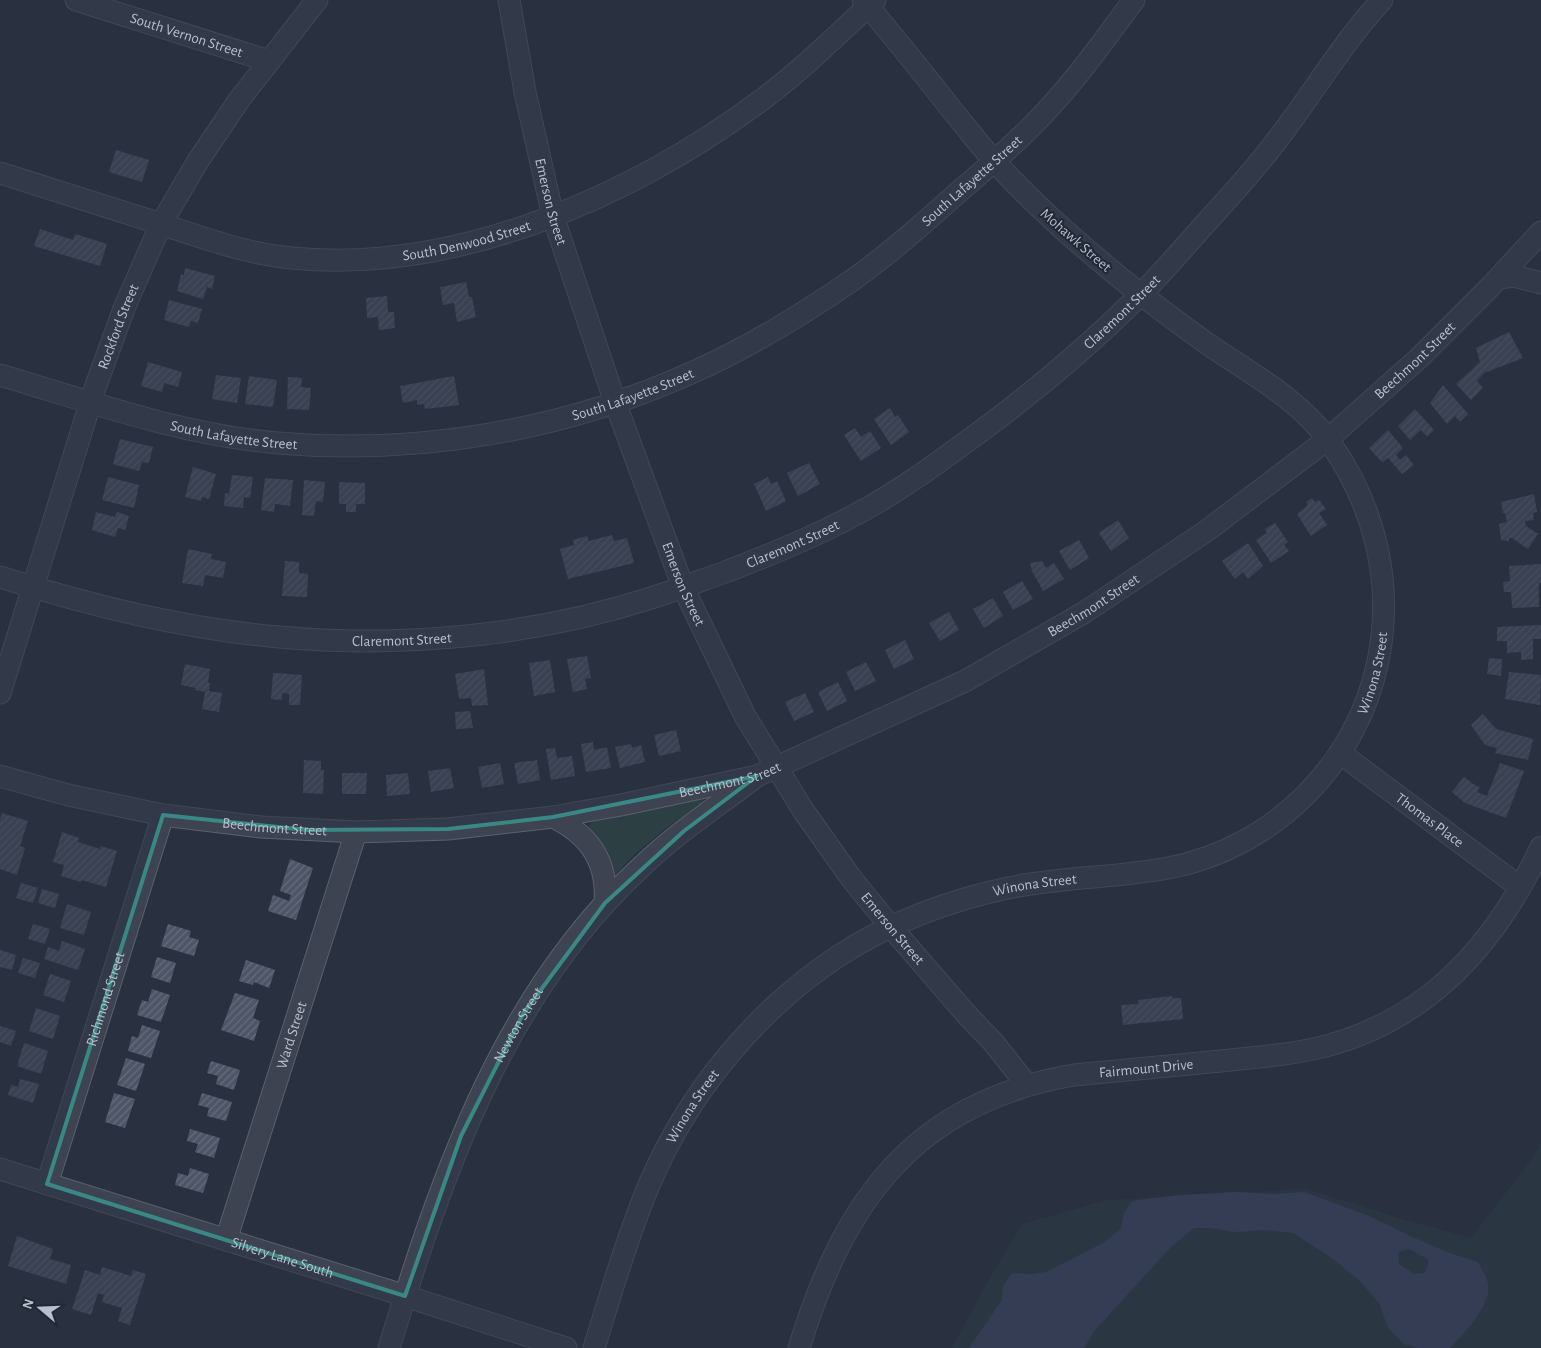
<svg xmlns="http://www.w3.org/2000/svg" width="1541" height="1348" font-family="'Alegreya Sans',sans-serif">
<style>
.green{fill:#2c3f43}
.water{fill:#404d69;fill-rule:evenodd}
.building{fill:url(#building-hatch)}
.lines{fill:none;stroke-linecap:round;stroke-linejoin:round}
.minor-casing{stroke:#5b616e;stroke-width:23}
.minor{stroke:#3d4351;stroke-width:21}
.marked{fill:none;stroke:#3a8885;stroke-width:4;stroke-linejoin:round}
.labels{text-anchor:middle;stroke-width:4;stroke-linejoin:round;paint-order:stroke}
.street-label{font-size:15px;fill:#babfcb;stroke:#222836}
</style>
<defs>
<pattern id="building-hatch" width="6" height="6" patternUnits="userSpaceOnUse" patternTransform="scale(1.25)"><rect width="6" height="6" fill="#4e5567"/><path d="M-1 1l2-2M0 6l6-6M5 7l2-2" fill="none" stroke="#656c7b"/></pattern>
</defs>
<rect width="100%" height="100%" fill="#293141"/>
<path class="green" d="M703,796L704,798L702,803L664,830L633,856L614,876L590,830L589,826L593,821Z
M1541,1144V1348H952L985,1287L1022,1224L1108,1200L1306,1189L1405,1220L1471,1238L1532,1159Z"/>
<path class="water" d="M1236,1192L1273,1194L1304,1192L1369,1216L1410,1236L1452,1254L1478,1262C1481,1269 1487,1277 1488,1284C1492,1305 1463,1335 1450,1348H1418L1404,1344L1388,1328L1379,1303L1361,1282L1332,1258L1293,1233L1264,1230L1234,1232L1211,1228H1194L1170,1248L1095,1330L1084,1348H969L1002,1300L1003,1286L1012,1273L1031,1274L1046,1272L1103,1243L1121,1229L1124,1213L1132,1201L1179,1195ZM1410,1249L1429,1260L1425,1273L1414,1274L1399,1264L1398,1252Z"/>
<path class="building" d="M116,150L149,160L142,182L109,172Z
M40,229L73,240L75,234L107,244L100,266L34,246Z
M185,268L215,276L212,289L207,287L203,299L177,291L181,274L184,275Z
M466,282L469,297H472L476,317L457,322L454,303L443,305L440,287Z
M387,296L388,312H394L395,328L379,330L378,317L367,318L366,298Z
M169,300L202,309L198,323L191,321L189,327L164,320Z
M1509,332L1523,358L1484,373L1477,381L1483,388L1471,400L1456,384L1480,362L1476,348Z
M148,362L182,372L178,387L164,383L162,392L141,386Z
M216,375L241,378L237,403L212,399Z
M249,376L277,380L273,407L245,404Z
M454,376L459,405L425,409L424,404L417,405V400L403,403L400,386Z
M288,377L302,378L301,387L311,388L309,410L287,409Z
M1443,385L1468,414L1460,422L1455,416L1447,424L1430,403Z
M890,408L895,417L898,415L909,432L891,445L874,419Z
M1415,409L1434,430L1427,437L1421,430L1410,440L1398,426Z
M855,428L861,437L870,431L881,448L861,461L844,435Z
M1388,430L1403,448L1396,455L1400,460L1406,455L1414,465L1402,474L1388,458L1382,462L1369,448Z
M120,439L153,447L149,463L142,462L139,471L113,464Z
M809,463L820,484L798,496L787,473Z
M193,467L216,474L209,499L202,497L201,501L185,497Z
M232,475L253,477L250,498L244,497L243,508L224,506L225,493L229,494Z
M108,477L139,485L134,508L102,500Z
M768,477L771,484L777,481L786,501L766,511L754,484Z
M265,478L293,480L290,506L275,504L274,512L261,510Z
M304,480L325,482L323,502L316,501L314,516L302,515Z
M339,482L365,483V504H356V512H346V504H339Z
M1534,494L1537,512L1533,513L1534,520L1525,521L1526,526L1538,534L1528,549L1512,538H1509V541L1501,540L1499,524L1507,522L1505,513H1503L1501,502Z
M1312,498L1315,502L1319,500L1326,509L1319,513L1327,525L1311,536L1297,514L1308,505L1306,502Z
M96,512L115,517L117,512L129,516L125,530L118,528L115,537L92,530Z
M1118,520L1129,538L1111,551L1099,533Z
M1275,523L1288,542L1284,545L1289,551L1271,563L1256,540L1267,533L1265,529Z
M612,535L614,541L627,538L634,563L568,579L560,549L574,545L573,540L587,536L589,541Z
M1079,540L1089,558L1070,570L1059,551Z
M1248,543L1263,566L1248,579L1243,572L1235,579L1222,561Z
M188,549L212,554L211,559L226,562L223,578L205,575L203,586L182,583Z
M285,561L299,562V573L308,574L307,597L282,596Z
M1042,561L1046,568L1054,563L1064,579L1043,591L1032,571L1030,563Z
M1541,564V583H1539V607L1512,608L1511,592H1504L1503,582L1510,581L1509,566Z
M1022,581L1033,599L1013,610L1003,592Z
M993,598L1003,616L984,628L973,609Z
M949,612L959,630L940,641L929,623Z
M1541,625V639H1533V659L1521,660V652L1507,653V641H1497V627Z
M905,640L914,659L894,669L885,650Z
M587,656L591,678L585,679L587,689L573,692L567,659Z
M1489,658L1502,659L1501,676L1487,674Z
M550,660L555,692L534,696L529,663Z
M866,662L876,681L855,691L846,672Z
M185,664L210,669L208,683H210L209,691L222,693L219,712L202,709L205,692L195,690L196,688L181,685Z
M484,669L488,705L472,706L471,698L459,699L455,674Z
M1509,672L1541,675L1540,705L1505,699Z
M273,673L302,675L300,705H289V694L282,693V700L271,699Z
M838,682L847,701L827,711L818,692Z
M805,693L814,712L794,721L785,702Z
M470,711L473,728L456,729L455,712Z
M1483,714L1496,729L1533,739L1528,760L1495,753L1497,748L1485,745L1471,725Z
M676,730L681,751L659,756L654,735Z
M593,742L594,750L607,747L611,768L586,772L581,744Z
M631,744L632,748L641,745L645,762L620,768L615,747Z
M555,748L557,758L572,756L575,776L551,780L546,749Z
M304,760L321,761V770H324L323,794L303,793Z
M537,760L540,780L518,784L514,763Z
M500,763L504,784L482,788L478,767Z
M1500,763L1524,771L1506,818L1465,803L1452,792L1464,777L1476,786L1480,787L1477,792L1487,796Z
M450,768L454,788L431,792L428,771Z
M342,773H367L366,794H342Z
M408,773L410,794L387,796L386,775Z
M2,813L28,821L20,846L25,848L17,875L0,869V820Z
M62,832L79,838L78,842L100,849L101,846L117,851L106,887L82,880L81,882L61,876L64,865L53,862Z
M290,859L313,868L296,920L268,911L273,895L289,901L291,895L280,891Z
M21,883L38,888L33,903L16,898Z
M42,889L59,894L55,908L38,903Z
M67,904L91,912L84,935L60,928Z
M33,924L50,929L45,944L28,939Z
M168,924L191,931L189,937L199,940L194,956L161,946Z
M62,941L85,949L78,970L44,959L48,947L59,951Z
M0,950L16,955L12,970L0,967Z
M157,957L176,963L170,983L151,977Z
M23,958L40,963L35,978L18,973Z
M246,960L275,970L269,988L254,982L253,985L239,981Z
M50,974L71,981L64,1002L43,995Z
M152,989L170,995L161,1022L137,1015L142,1000L148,1002Z
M235,993L259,1000L253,1018L260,1021L254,1041L221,1030Z
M1172,996L1173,998H1181L1183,1019L1123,1025L1121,1005L1138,1004V1000Z
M36,1008L60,1016L53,1039L29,1031Z
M142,1025L160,1031L151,1058L128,1051L132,1036L138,1038Z
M0,1026L16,1031L11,1046L0,1042Z
M24,1043L48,1051L41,1074L17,1066Z
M126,1058L145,1064L136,1091L117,1085Z
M211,1061L240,1070L234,1090L216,1084L218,1076L207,1073Z
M20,1079L39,1084L33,1103L8,1095L11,1085L18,1087Z
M114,1093L135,1099L125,1128L105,1122Z
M202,1093L232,1102L226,1121L207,1116L209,1108L198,1105Z
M190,1129L220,1138L214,1158L195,1152L198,1144L187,1141Z
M190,1168L209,1174L203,1193L175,1185L178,1173L188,1176Z
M17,1236L53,1249L50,1259L71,1265L66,1284L8,1266Z
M102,1267L131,1276L133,1270L146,1274L130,1325L118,1321L122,1308L102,1302L104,1295L98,1293L91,1315L72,1309L85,1270L100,1275Z"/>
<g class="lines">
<g class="minor-casing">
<g id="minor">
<path id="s1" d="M76,0L269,61"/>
<path id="s2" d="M509,0L525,92L553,216L615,402L683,587L745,716L803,810L851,878L891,927L967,1015L993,1042L1027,1085"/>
<path id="s3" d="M0,173C54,190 108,207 161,224C204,238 247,254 292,258C457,274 633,196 763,99C803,69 838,34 875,0"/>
<path d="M1499,278L1514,276L1541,283"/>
<path id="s4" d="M0,375C91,402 182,435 278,443C417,455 562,431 691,373C748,348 802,315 854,279C889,254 922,225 954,196C990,165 1027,134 1058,98C1086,67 1109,33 1134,0"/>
<path id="s5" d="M0,577C91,606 184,629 279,637C402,648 533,636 651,598C677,590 702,580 728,571C774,553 819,535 862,511C903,489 940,461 977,434C1034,392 1089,346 1139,296C1162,274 1183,248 1205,224C1234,192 1264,159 1289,124C1320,82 1346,39 1382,0"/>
<path id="s6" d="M0,693L95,388L125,306L161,224L198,161L239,100L317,0"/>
<path id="s7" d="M1340,753L1520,887"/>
<path id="s8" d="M0,776L68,795L163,815L261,827L356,832L448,829L553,817L621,805L757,776L965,681L1085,612L1205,532L1328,439L1419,358L1491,286L1541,232"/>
<path d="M553,817C590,835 608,862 605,903"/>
<path id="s9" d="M0,1169L390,1291L566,1348"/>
<path id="s10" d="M47,1184L163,815"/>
<path id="s11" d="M226,1240L356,832"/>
<path id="s12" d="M389,1348C442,1174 503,995 640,868C674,835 715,808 753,779"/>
<path id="s13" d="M594,1348C611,1293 627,1238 649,1185C688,1093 756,1010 840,955C889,923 950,900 1008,888C1060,877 1115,878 1168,868C1272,849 1357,765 1378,661C1394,583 1375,506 1329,441C1301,401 1252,374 1212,347C1174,320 1135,291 1100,261C1064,231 1029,199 997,164C981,147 967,128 952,110C923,73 893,36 863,0"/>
<path id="s14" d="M799,1348C844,1201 914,1102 1074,1075C1123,1070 1172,1066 1221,1061C1256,1057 1292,1055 1326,1046C1431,1018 1497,942 1541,847"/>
</g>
</g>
<use href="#minor" class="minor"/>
</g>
<path d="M0 0H1541V1348H0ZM757,776L684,831L605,903L523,1014L461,1136L405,1296L47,1184L163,815L307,830L448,829L553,817Z" fill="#293141" fill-opacity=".55" fill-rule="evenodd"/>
<path class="marked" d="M757,776L684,831L605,903L523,1014L461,1136L405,1296L47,1184L163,815L307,830L448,829L553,817Z"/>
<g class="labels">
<g class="street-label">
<text dy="5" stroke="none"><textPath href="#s1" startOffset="116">South Vernon Street</textPath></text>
<text dy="5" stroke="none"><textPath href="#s4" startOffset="1052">South Lafayette Street</textPath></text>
<text dy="5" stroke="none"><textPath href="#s2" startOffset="206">Emerson Street</textPath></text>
<text dy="5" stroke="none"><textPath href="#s3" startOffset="481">South Denwood Street</textPath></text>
<text transform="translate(1076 240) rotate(41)" y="5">Mohawk Street</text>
<text dy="5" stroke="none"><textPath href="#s5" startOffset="1219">Claremont Street</textPath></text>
<text dy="5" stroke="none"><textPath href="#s6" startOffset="385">Rockford Street</textPath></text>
<text dy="5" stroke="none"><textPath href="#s8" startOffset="1550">Beechmont Street</textPath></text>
<text dy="5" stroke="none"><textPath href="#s4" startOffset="648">South Lafayette Street</textPath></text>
<text dy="5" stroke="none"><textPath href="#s4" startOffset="242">South Lafayette Street</textPath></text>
<text dy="5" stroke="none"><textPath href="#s5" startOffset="814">Claremont Street</textPath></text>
<text dy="5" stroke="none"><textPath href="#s2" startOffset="611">Emerson Street</textPath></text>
<text dy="5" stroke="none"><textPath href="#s8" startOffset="1145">Beechmont Street</textPath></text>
<text dy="5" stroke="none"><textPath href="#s5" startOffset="409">Claremont Street</textPath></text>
<text dy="5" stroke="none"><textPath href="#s13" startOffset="1118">Winona Street</textPath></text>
<text dy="5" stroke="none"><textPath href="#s8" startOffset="740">Beechmont Street</textPath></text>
<text dy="5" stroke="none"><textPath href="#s7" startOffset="112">Thomas Place</textPath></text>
<text dy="5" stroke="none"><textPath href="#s8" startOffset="280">Beechmont Street</textPath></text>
<text dy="5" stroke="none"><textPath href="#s13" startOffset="684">Winona Street</textPath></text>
<text dy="5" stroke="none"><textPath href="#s2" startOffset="1016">Emerson Street</textPath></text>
<text dy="5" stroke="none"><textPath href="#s10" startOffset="194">Richmond Street</textPath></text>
<text dy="5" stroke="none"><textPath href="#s12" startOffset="349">Newton Street</textPath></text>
<text dy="5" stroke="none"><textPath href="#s11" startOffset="215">Ward Street</textPath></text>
<text dy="5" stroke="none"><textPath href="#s14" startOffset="485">Fairmount Drive</textPath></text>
<text dy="5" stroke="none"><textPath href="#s13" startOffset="262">Winona Street</textPath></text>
<text dy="5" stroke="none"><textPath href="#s9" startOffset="296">Silvery Lane South</textPath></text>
</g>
</g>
<g transform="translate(40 1308) rotate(289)" stroke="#222836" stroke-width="4" paint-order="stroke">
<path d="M0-4L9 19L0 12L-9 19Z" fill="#babfcb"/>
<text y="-8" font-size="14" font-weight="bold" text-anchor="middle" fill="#babfcb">N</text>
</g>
</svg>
